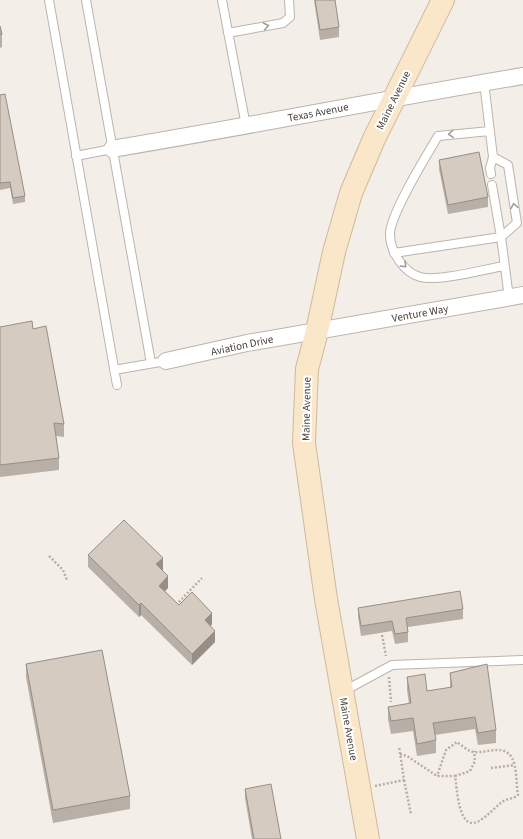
<svg xmlns="http://www.w3.org/2000/svg" width="523" height="839" font-family="'Source Sans 3',sans-serif">
<style>
.lines{fill:none;stroke-linecap:round;stroke-linejoin:round}
.service-casing{stroke:#bdb4ab;stroke-width:10}
.minor-casing{stroke:#bdb4ab;stroke-width:18}
.secondary-casing{stroke:#cfb99b;stroke-width:24}
.path{stroke:#bead9e;stroke-width:2.5;stroke-dasharray:2 2;stroke-linecap:butt}
.service{stroke:#fff;stroke-width:8}
.minor{stroke:#fff;stroke-width:16}
.secondary{stroke:#fae7ca;stroke-width:22}
.wall{fill:#b8afa6}
.shaded-wall{fill:#968e87}
.building{fill:#d6cbc1;stroke:#968e87}
.oneway{stroke:#a29e9b}
.labels{text-anchor:middle;stroke-width:4;stroke-linejoin:round;paint-order:stroke}
.street-label{font-size:11px;fill:#453e37;stroke:#fff}
</style>
<rect width="100%" height="100%" fill="#f3eee8"/>
<g class="lines">
<g class="service-casing">
<path id="service" d="M49,0L117,385
M86,0L151,363
M222,0L246,126
M228,33L283,23L290,17L289,0
M484,82L493,157L508,165L517,223L501,237
M490,131L438,136C427,155 390,214 390,234C390,251 403,272 420,277C438,282 485,269 504,266
M76,156L112,149
M491,174L490,168L493,157
M492,185L501,237
M394,253L501,237L509,298
M114,370L166,361
M344,691L392,665L523,660"/>
</g>
<g class="minor-casing">
<path id="minor" d="M112,149C250,126 386,99 523,76
M166,361L247,343L523,295"/>
</g>
<g class="secondary-casing">
<path id="secondary" d="M368,839L326,599L304,443L307,369L317,331L334,252L351,193L374,139L443,0"/>
</g>
<path class="path" d="M49,556L63,570L67,580
M176,605L202,578
M382,635L386,656
M389,677L391,702
M400,754L407,756L437,776H455C457,787 458,830 477,822C486,818 494,808 502,802C506,799 513,799 518,795C516,784 517,767 512,758C503,742 483,756 470,751C466,749 461,745 457,742L446,750L437,776
M491,768L514,765
M455,776L470,771L475,761L474,751
M404,780L411,814
M375,786L404,780L399,746"/>
<use href="#service" class="service"/>
<use href="#minor" class="minor"/>
<use href="#secondary" class="secondary"/>
</g>
<path class="wall" d="M314,0H335L339,27V37L320,40Z
M0,26L2,34V47L0,48Z
M0,95L25,196V202L13,204L10,188L0,190Z
M439,160L488,197V207L448,214L439,169Z
M0,327L33,329L64,424V437L56,436L59,458V470L0,477Z
M88,555L163,570H162L168,588L165,591L179,605L212,624L211,626L215,642L192,665L141,615L139,617L88,567Z
M358,608L463,609V619L408,627V642L395,644L392,631L361,636L358,617Z
M26,664L130,796V809L53,823L26,677Z
M450,673L496,730V743L478,745L475,729L435,735L436,740V753L417,756L413,731L391,734L388,719V707L409,704L407,690V677L427,691L450,688Z
M245,789L281,839H252L245,798Z"/>
<path class="shaded-wall" d="M163,558V570L156,576V564Z
M168,576V588L159,597V586Z
M141,603V615L139,617V605Z
M212,613V624L205,632V620Z
M215,631V642L192,665V654Z"/>
<path class="building" d="M315,0H335L339,27L320,30Z
M0,26L2,34L0,35Z
M5,94L25,196L13,198L10,182L0,183V95Z
M479,152L488,197L448,205L439,160Z
M32,321L33,329L46,326L64,424L54,423L59,458L0,465V327Z
M124,520L163,558L156,564L168,576L159,586L179,605L192,592L212,613L205,620L215,631L192,654L141,603L139,605L88,555Z
M460,591L463,609L406,618L408,632L395,634L392,621L361,626L358,608Z
M102,650L130,796L53,810L26,664Z
M487,664L496,730L478,733L475,717L433,723L436,740L417,744L413,718L391,721L388,707L411,703L407,677L425,674L427,691L452,687L450,673Z
M271,784L281,839H254L245,789Z"/>
<defs><path id="oneway-chevron" d="M-2-3.5L2.5 0L-2 3.5" fill="none" stroke-width="1.6" stroke-linecap="round" stroke-linejoin="round"/></defs>
<g class="oneway">
<use href="#oneway-chevron" transform="translate(266 26) rotate(-11)"/>
<use href="#oneway-chevron" transform="translate(451 134) rotate(175)"/>
<use href="#oneway-chevron" transform="translate(514 206) rotate(-99)"/>
<use href="#oneway-chevron" transform="translate(404 265) rotate(44)"/>
</g>
<g class="labels">
<g class="street-label">
<text transform="translate(393 100) rotate(-64)" y="4">Maine Avenue</text>
<text transform="translate(318 112) rotate(-11)" y="4">Texas Avenue</text>
<text transform="translate(420 313) rotate(-10)" y="4">Venture Way</text>
<text transform="translate(242 345) rotate(-12)" y="4">Aviation Drive</text>
<text transform="translate(306 409) rotate(-89)" y="4">Maine Avenue</text>
<text transform="translate(349 729) rotate(80)" y="4">Maine Avenue</text>
</g>
</g>
</svg>
